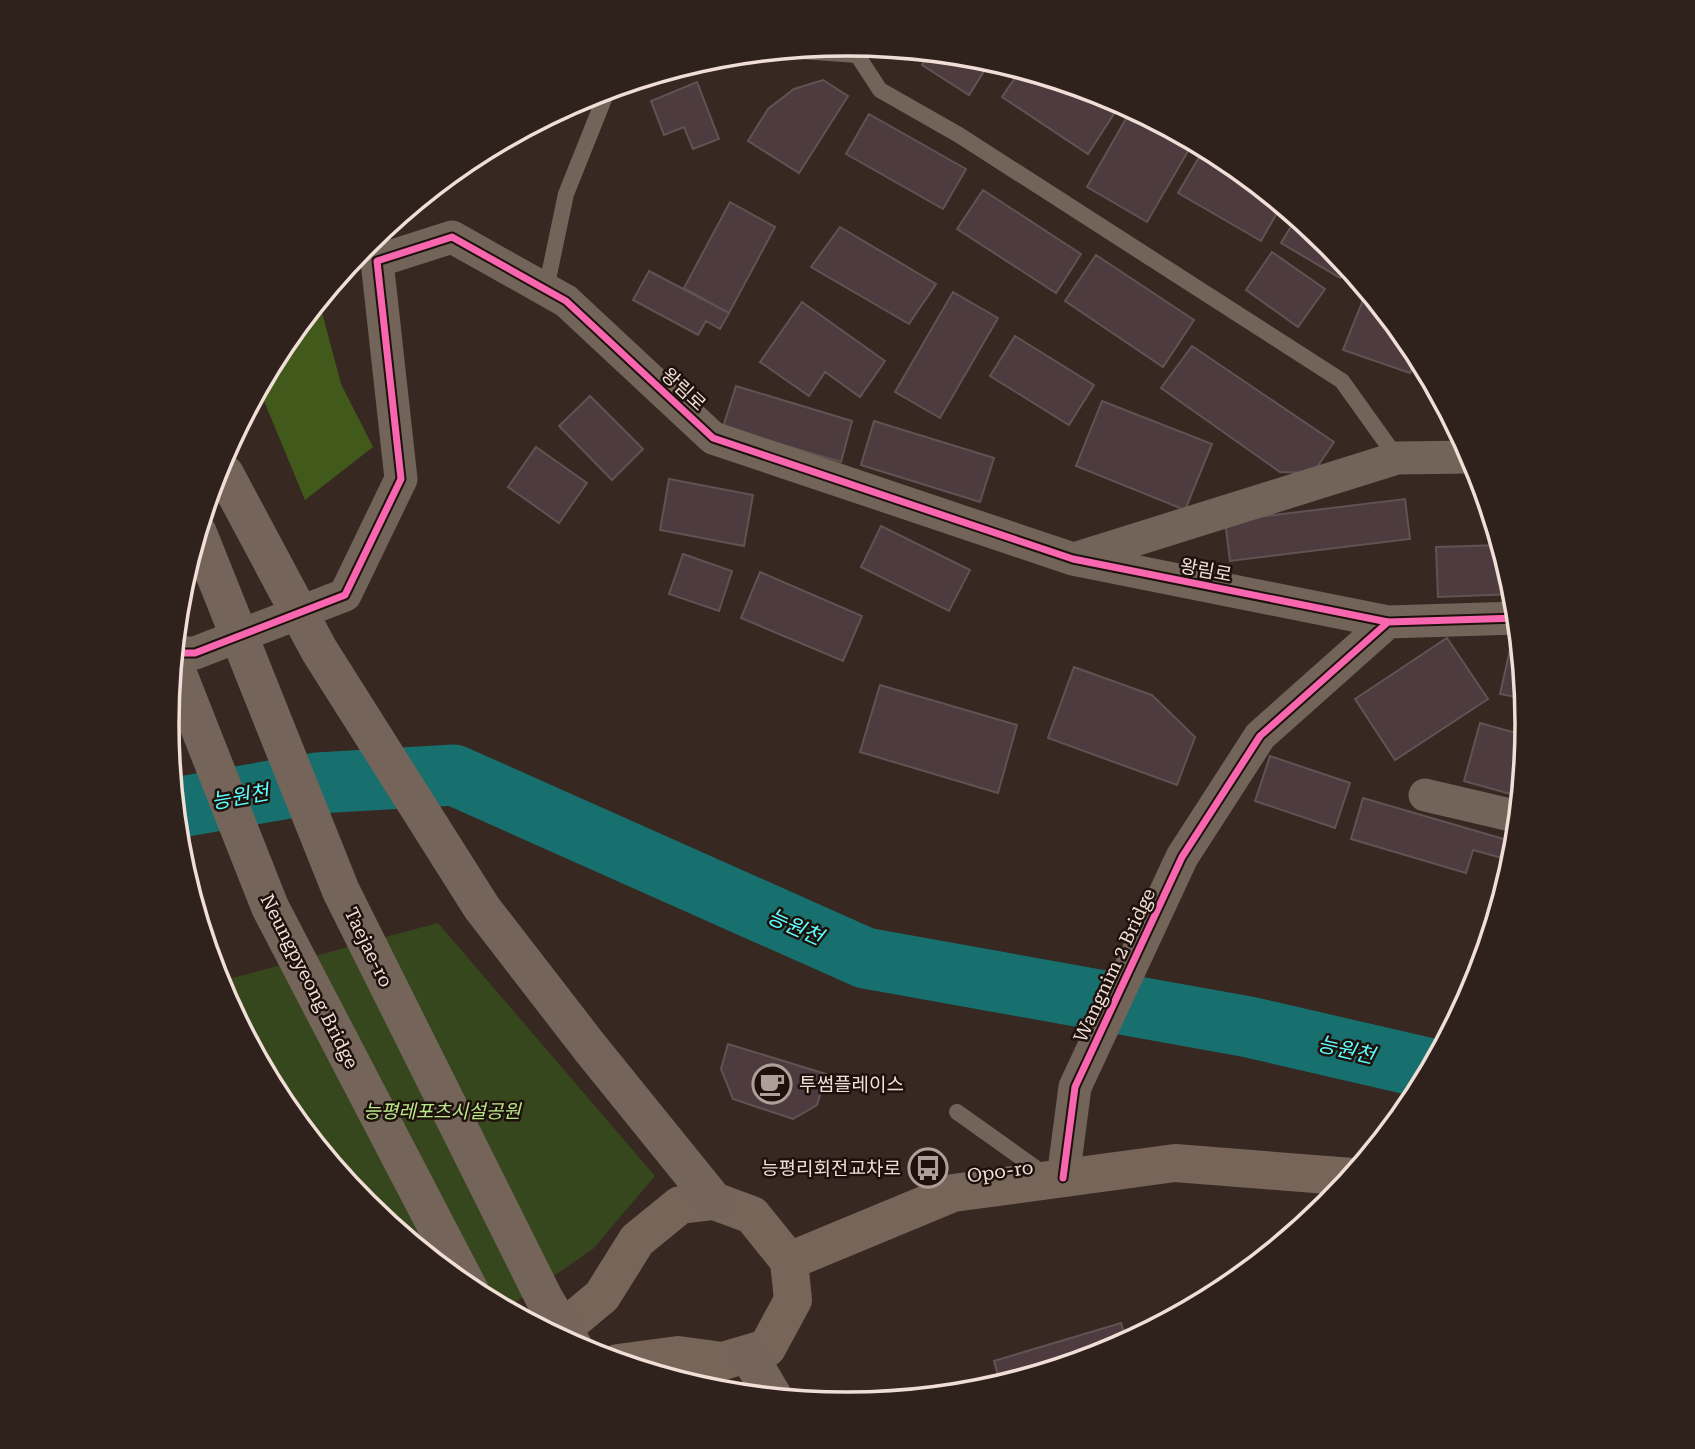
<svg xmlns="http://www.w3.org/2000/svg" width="1695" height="1449" font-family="'Roboto Serif','Noto Sans KR',serif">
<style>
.green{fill:#36471d}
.forest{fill:#41591b}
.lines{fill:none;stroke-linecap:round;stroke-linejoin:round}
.river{stroke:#176f6e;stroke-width:61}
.building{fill:#4e3b3f;stroke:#605353;stroke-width:2}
.service{stroke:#726458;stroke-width:16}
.minor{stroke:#726458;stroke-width:33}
.secondary{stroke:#766558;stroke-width:38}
.trunk{stroke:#74645a;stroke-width:38}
.trunk-bridge{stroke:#74645a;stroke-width:38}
.cycleway-casing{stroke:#1e110c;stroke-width:11}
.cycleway{stroke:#f766af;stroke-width:7}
.labels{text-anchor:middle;stroke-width:5;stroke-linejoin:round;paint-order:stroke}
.street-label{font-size:19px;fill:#f1ded7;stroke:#1e110c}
.poi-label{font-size:19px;fill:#f1ded7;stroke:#1e110c;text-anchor:start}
.park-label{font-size:19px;font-style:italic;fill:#b9e887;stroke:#1e110c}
.water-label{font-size:21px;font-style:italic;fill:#5bffff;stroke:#1e110c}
.rim{fill:none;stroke:#f1ded7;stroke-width:3.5}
</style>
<rect width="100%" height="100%" fill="#372822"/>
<path class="green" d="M438,923L655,1176L593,1249L514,1303L501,1308L469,1290L366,1206L281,1102L218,982Z"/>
<path class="forest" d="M319,301L341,384L373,447L305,500L259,389L282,346Z"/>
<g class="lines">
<path class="river" d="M175,808L317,783L454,775L865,958L1249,1027L1431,1069"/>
</g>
<path class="building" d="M930,52L981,57L991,60L969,95L922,65Z
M1021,69L1099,93L1119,106L1088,154L1002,97Z
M823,80L848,96L799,173L748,141L768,109L794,89Z
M697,82L719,139L693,149L684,127L664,135L651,101Z
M1132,108L1194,141L1147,222L1087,187Z
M869,114L966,169L943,209L846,154Z
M1205,147L1226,159L1282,204L1261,241L1178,193Z
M983,190L1081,254L1056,293L957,229Z
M730,202L775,227L729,313L684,288Z
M1297,217L1329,243L1347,266L1340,278L1281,243Z
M840,227L936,284L909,324L811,267Z
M1272,252L1325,289L1298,327L1246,290Z
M1096,255L1194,320L1163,367L1065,301Z
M649,271L729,313L720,329L706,321L698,335L633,300Z
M1367,290L1418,354L1410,373L1343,350Z
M953,292L998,318L940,418L895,392Z
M802,302L885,361L860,397L825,372L809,396L760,362Z
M1015,336L1094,385L1069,425L990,376Z
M1192,346L1334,442L1313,473L1280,472L1161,388Z
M736,386L852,421L841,462L723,427Z
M590,396L643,449L612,480L559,426Z
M1102,401L1212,444L1185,510L1076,466Z
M874,421L994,458L980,502L861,465Z
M536,447L587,483L559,523L508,487Z
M669,479L753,495L744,546L660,530Z
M1405,499L1410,539L1230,561L1225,521Z
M881,526L970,570L949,611L861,567Z
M1501,545L1515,594L1438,597L1436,547Z
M683,554L732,571L719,611L669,594Z
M760,572L862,616L843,661L741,618Z
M1447,638L1488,699L1395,760L1355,699Z
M1511,645L1521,648L1526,699L1500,694Z
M1074,667L1152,695L1195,737L1177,785L1048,738Z
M880,685L1017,725L998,793L860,752Z
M1480,723L1527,736L1521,797L1464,781Z
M1270,756L1350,783L1335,828L1255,801Z
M1363,798L1507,840L1502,858L1473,850L1466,873L1351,839Z
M728,1044L826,1074L817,1105L793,1119L733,1099L721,1069Z
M1121,1323L1127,1343L1108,1354L1001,1386L994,1361Z"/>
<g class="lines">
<path class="service" d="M850,44L880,90L959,135L1342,381L1397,458
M787,50L857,55
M546,289L566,194L608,89
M208,950H210
M957,1112L1047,1176"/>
<path class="minor" d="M1077,558L1397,458L1472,457
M174,653H195L345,595L401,479L377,261L452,237L566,301L713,438L1073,559L1388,622L1518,618
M1425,795L1519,817
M1063,1178L1075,1087L1182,857L1260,736L1388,622"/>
<path class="secondary" d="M789,1261L953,1193L1175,1163L1352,1177
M549,1333L566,1326L602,1296L637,1240L680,1205L714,1201L752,1215L789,1261L793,1300L767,1348L723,1361L678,1355L618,1363"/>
<path class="trunk" d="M173,661L270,907L470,1291
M591,1049L714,1201
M748,1354L774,1398"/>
<path class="trunk-bridge" d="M225,474L319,650L482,908L591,1049
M198,533L341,891L545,1300L573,1346"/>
<g class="cycleway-casing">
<path id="cycleway" d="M174,653H195L345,595L401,479L377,261L452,237L566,301L713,438L1073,559L1388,622L1518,618
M1063,1178L1075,1087L1182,857L1260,736L1388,622"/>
</g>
<use href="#cycleway" class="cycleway"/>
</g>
<defs>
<g id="cafe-ring" transform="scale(2.0125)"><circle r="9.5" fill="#1e110c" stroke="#b09e98" stroke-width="1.5"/><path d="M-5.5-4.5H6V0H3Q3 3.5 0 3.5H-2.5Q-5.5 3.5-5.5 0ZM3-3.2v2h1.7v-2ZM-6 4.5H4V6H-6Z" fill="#b09e98"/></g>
<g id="bus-ring" transform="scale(2.0125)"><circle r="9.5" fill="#1e110c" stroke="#b09e98" stroke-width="1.5"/><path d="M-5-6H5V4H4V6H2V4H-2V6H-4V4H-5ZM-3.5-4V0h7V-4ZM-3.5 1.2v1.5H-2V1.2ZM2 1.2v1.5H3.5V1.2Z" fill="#b09e98"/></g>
</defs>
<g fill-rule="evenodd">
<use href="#cafe-ring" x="772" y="1084"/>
<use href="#bus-ring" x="928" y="1168"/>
</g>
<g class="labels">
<g class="street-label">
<text transform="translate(684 389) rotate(43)" y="7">왕림로</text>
<text transform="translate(1206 570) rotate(11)" y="7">왕림로</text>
<text transform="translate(369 947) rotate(64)" y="7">Taejae-ro</text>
<text transform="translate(1114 965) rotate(-65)" y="7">Wangnim 2 Bridge</text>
<text transform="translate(310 981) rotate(63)" y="7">Neungpyeong Bridge</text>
<text transform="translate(1000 1171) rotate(-8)" y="7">Opo-ro</text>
</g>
<g class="poi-label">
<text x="799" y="1091">투썸플레이스</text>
<text x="901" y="1175" text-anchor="end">능평리회전교차로</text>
</g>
<g class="park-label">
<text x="442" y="1118">능평레포츠시설공원</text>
</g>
<g class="water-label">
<text transform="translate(240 797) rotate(-10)" y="7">능원천</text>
<text transform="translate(795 927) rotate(24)" y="7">능원천</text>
<text transform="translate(1346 1050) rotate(13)" y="7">능원천</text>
</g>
</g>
<path d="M0 0H1695V1449H0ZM179 724a668 668 0 1 1 1336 0a668 668 0 1 1-1336 0Z" fill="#2f211c" fill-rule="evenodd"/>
<path class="rim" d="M179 724a668 668 0 1 1 1336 0a668 668 0 1 1-1336 0Z"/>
</svg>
